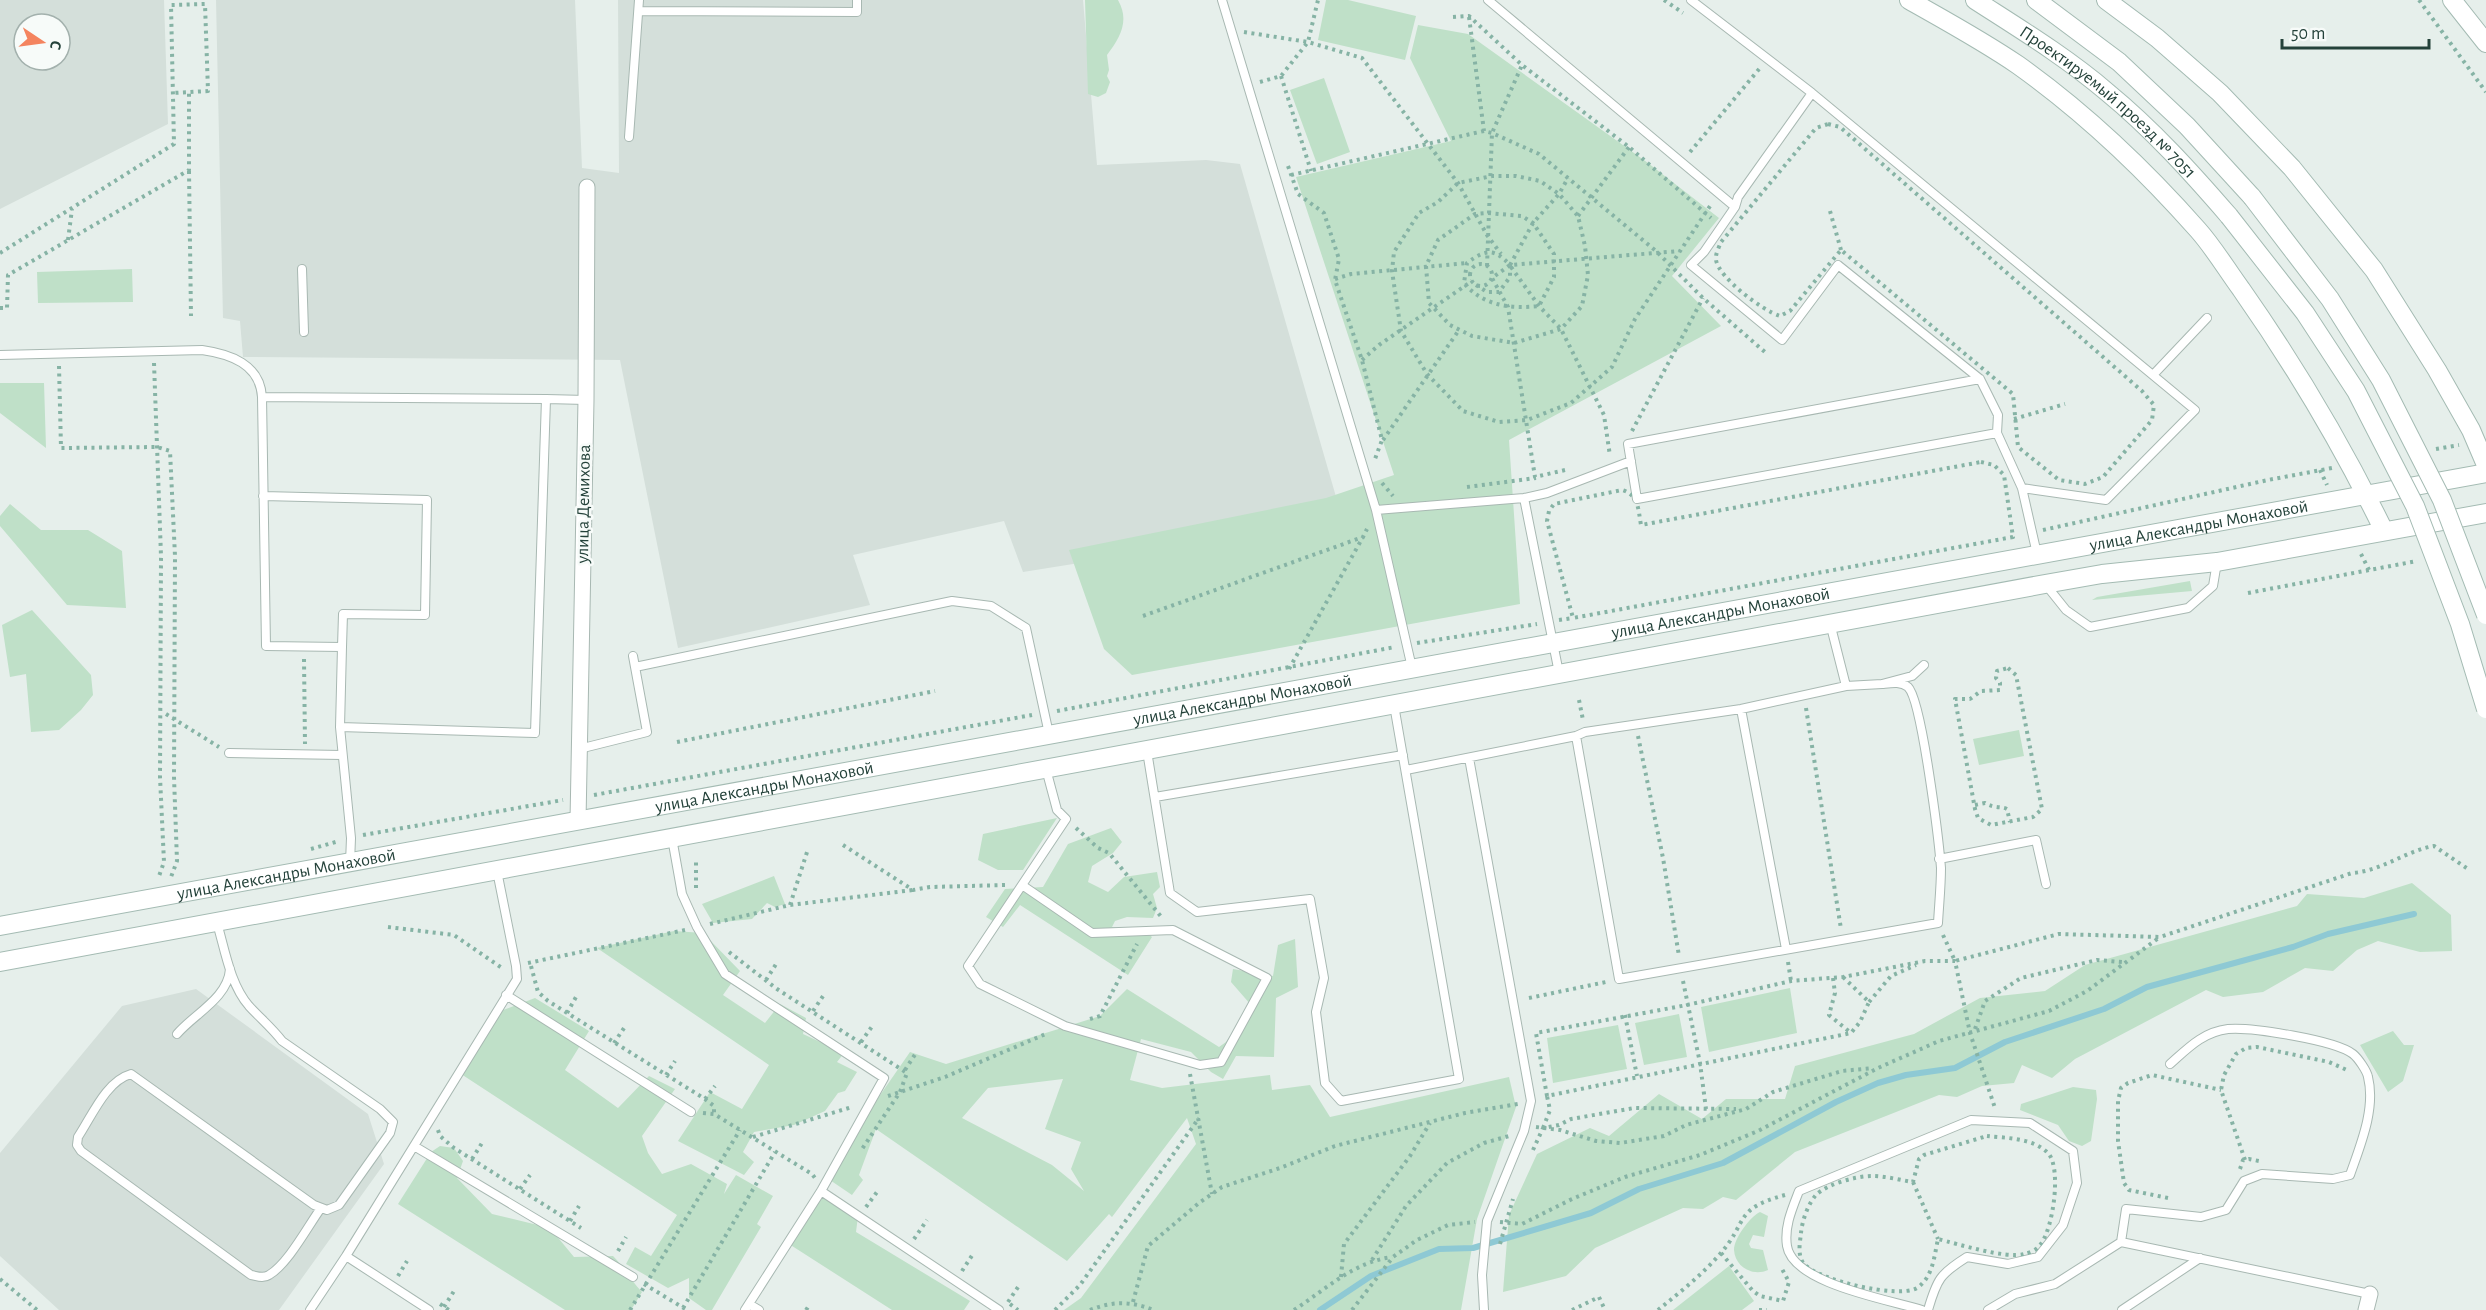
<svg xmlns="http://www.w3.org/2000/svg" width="2486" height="1310" font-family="'Alegreya Sans',sans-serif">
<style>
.built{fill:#d4dfda;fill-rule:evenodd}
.green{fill:#bfe0c8;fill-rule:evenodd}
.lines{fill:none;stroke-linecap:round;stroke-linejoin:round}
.stream{stroke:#8ec9d4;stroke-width:6}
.lane-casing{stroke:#a8b8b2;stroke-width:10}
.street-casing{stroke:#a8b8b2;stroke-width:17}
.secondary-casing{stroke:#a4bbb3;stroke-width:20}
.path{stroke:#86b3a5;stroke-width:4;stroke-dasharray:3 4.5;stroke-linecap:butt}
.lane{stroke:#fff;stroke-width:8}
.street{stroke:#fff;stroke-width:15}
.secondary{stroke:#fff;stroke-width:18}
.secondary-bridge-casing{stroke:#a4bbb3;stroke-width:20;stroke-linecap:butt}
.secondary-bridge{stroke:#fff;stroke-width:18}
.labels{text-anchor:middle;stroke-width:5;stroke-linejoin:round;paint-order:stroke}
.street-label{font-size:18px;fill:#24423a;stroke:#f7fbf9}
</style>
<rect width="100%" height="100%" fill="#e6efeb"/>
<path class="built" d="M0,0H164L168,124L0,209ZM24,24H60V60H24Z
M216,0H575L582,168L619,173L618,0H1083L1097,165L1206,160L1240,164L1343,521L1023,572L1004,521L853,555L870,605L678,648L620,360L243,357L240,321L223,318Z
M196,989L368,1114L384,1164L279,1310H59L0,1256V1153L122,1006Z"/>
<path class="green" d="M1085,0H1118C1130,21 1120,38 1107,55L1109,70L1107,76L1110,82L1106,93L1098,97L1088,94Z
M1326,0H1348L1416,16L1405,60L1318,40Z
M1418,25L1468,34L1648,163L1719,218L1672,276L1721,326L1509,440L1520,604L1132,675L1104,649L1069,550L1326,498L1394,475L1296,177L1451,141L1410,58Z
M1324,78L1350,152L1317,164L1290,90Z
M132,269L133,302L38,303L37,272Z
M0,383H44L46,448L0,413Z
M10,504L41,530H88L122,551L126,608L67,605L0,526V516Z
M2190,581L2192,591L2092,600L2097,597Z
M32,610L91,675L93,695L81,710L59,730L31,732L26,674L10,677L2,625Z
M2019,730L2024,756L1979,765L1973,739Z
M1057,818L1023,870H998L978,860L983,834Z
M1111,828L1122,842L1113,853L1092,866L1088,882L1108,892L1124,877L1157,872L1160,887L1153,894L1157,908L1153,918L1127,917L1115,921L1112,927L1146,932L1152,937L1128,975L1020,905L1003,927L986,917L1005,889L1043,887L1068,844Z
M774,876L785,904L775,907L767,903L752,919L713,923L702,904Z
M2412,883L2451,915L2452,951L2420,952L2378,941L2357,950L2333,971L2305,968L2263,992L2223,997L2206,990L2075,1059L2052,1078L2022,1065L2014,1083L1982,1086L1957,1097L1939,1095L1795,1152L1736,1200L1723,1197L1703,1209L1683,1208L1595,1248L1566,1276L1503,1292L1509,1215L1537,1154L1590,1128L1609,1136L1659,1094L1702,1119L1726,1099H1785L1795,1066L1914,1034L1980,998L2045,991L2085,965L2297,906L2307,894L2364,898Z
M674,931L703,933L740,971L723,995L765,1023L780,1004L806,1018L803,1034L844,1053L837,1062L857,1072L845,1091L838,1093L825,1111L794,1125L754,1132L743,1152L754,1162L744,1175L678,1141L710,1092L742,1109L769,1065L597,948Z
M1295,939L1298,987L1276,998L1274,1057L1236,1056L1223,1079L1211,1072L1191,1052L1141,1039L1130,1080L1162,1088L1270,1075L1272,1090L1310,1085L1330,1117L1509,1077L1516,1107L1477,1219L1461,1310H1064L1081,1298L1196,1144L1187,1118L1112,1217L1109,1214L1067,1261L876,1129L859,1175L863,1180L852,1195L824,1176L910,1052L946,1064L1100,1016L1127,989L1219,1047L1226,1042L1251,1005L1231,982L1233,969L1273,976L1278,945ZM1063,1079L1045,1129L1081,1142L1071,1169L1084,1191L1052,1165L962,1118L988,1088Z
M1790,988L1797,1033L1709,1052L1701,1007Z
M535,998L589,1031L565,1070L618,1108L649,1076L675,1089L642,1136L648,1153L662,1174L691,1164L727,1184L724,1194L736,1175L773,1196L757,1224L761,1227L712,1310H706L689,1298V1278L668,1288L626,1264L635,1247L651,1256L677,1215L458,1072L503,1010Z
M1679,1014L1687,1057L1644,1065L1635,1023Z
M1618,1025L1627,1069L1553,1083L1547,1038Z
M2393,1031L2404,1045H2414L2403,1081L2388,1092L2360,1045Z
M2073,1087L2096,1090L2097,1099L2091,1141L2082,1146L2069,1141L2058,1125L2020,1110L2021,1104Z
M440,1146L454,1148L463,1161L457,1178L492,1214L550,1228L574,1257L613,1256C624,1267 631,1281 642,1292L631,1310H565L398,1204L431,1152Z
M820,1196L858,1216L856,1232L970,1301L964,1310H892L789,1244Z
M1760,1212L1768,1216L1764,1237L1753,1235L1749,1244L1751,1248L1763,1250L1768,1270C1753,1277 1735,1267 1734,1250C1734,1238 1750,1217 1760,1212Z
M1729,1266L1754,1301L1742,1310H1673Z"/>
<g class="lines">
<path class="stream" d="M1320,1310L1371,1276L1439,1249L1473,1248L1591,1213L1639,1189L1723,1163L1836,1102L1878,1083L1906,1075L1955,1068L2005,1042L2104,1009L2147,987L2293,947L2328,934L2414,914"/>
<g class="lane-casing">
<path id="lane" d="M1222,0L1376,510L1412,668
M1488,0L1735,207L1704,252L1691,265L1782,340L1838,265L1980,379L1998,415L1997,433L2022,488L2037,554
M1691,0L1812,93L2195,410L2106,500L2022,488
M639,11L857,12V0
M629,137L639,0
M1735,207L1738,197L1812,93
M302,269L304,332
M0,355L202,350C230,354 260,364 262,397L546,399L535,733L340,727L351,838L350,863
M2153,375L2207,318
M1980,379L1628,444L1637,499L1997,433
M262,397L266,646L342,647L340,727
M546,399L586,400
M263,496L427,500L425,615L343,614L342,647
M1524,498L1559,673
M1376,510L1524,498L1547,493L1631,461
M2046,585L2066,610L2090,627L2188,608L2213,586L2217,562
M1830,623L1846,686
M635,667L952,601L991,606L1026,628L1049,734
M1741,709L1786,949
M1576,736L1619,979L1938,923C1939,905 1941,886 1941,868C1939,843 1922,700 1908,687C1901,681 1891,683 1882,684
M579,749L647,732L633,656
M1147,751L1170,893L1197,912L1310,899L1324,978L1316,1012L1325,1083L1341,1101L1459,1079L1394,705
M229,753L342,755
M1469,758L1531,1101L1524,1131L1487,1221L1482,1275L1484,1310
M1406,770L1576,736L1585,732L1741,709L1846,686L1882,684L1912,676L1924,665
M1155,797L1403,755
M672,838L682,894L697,927L725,974L884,1078L821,1191L745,1310
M1939,859L2036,840L2046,884
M1022,885L1092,933L1173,930L1267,978L1221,1062L1200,1065L1065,1026L980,984L968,966L1066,819L1057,810L1046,769
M217,923C225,950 230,984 249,1006C260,1018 272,1028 282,1041L380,1109L393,1122L390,1133L339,1205L327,1210L314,1205L131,1074C106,1081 92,1116 78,1137L77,1145L81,1151L251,1275C257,1276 263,1279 269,1275C288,1264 308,1226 321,1208
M506,995L691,1112
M177,1034C194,1014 228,998 230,969
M414,1146L633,1277
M821,1191L999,1310
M2121,1242L2126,1209L2201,1217L2226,1210L2244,1181L2262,1174L2333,1179L2350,1175C2360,1146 2376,1109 2368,1077C2367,1071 2358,1058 2353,1054C2335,1040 2251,1027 2228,1029C2203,1032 2188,1048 2170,1064
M346,1256L429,1310
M749,1304L759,1310
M310,1310L346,1256L517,979L516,966L497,871
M1922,1310C1891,1300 1793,1284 1787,1246C1784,1227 1792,1209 1799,1191L1971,1120L2030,1123L2073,1151L2077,1183L2063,1225L2038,1257L2008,1264L1967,1257C1940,1274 1937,1279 1928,1310
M1988,1310L2015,1294L2055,1284L2121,1242L2370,1294
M2122,1310L2200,1258"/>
</g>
<g class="street-casing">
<path id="street" d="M578,821L586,400L587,187
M2366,1310L2370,1294"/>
</g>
<g class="secondary-casing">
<g id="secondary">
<path d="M1909,0C1946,21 1983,41 2018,65C2084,112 2145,170 2198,230C2214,248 2227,270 2241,289C2295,366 2343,447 2384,531"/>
<path id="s1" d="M1975,0C2020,29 2066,57 2107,92C2152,129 2191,172 2229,216"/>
<path d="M2036,0L2119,62L2187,126L2252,197"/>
<path d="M2106,0L2157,38L2220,93L2292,168L2374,270L2437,370L2471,430L2486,465"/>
<path d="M2452,0L2486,43"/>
<path id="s2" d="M0,926L2486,473"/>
<path d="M0,962L2045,584L2102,574L2217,562L2486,513"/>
</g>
</g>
<path class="path" d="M1664,0L1683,13
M2419,0L2486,92
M1453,17L1469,16L1522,65L1629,147L1711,218
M1469,17L1484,131
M1244,32L1308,42L1362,58L1458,183L1487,235L1501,254
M1281,76L1311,171
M1260,82L1281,76L1308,42L1318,0
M1828,124L1840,127L2142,391L2154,405L2152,420L2103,477L2085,484L2059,480L2018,447L2013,394L1841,250L1790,311L1780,316C1763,311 1719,278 1716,260C1715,255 1719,247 1721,242L1816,128Z
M1690,152L1760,68
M1288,166L1298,194L1324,213L1339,259L1335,280L1362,360L1382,440L1375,459
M189,171L191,316
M1291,175L1484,131L1492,133L1539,154L1656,251L1703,298L1766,353
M1830,211L1841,250
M1578,216L1629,147
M68,240L72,209
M0,253L174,144L171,5L205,4L208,91L173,93
M1470 275a11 11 0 1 1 22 0a11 11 0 1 1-22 0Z
M1510,265L1533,223L1559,194L1568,178
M1487,266L1492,133L1522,65
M1511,267L1539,306L1561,329L1604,415L1610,456
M1335,279L1351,274L1467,263
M1476,285L1487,292H1499L1510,277V265C1494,248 1486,249 1467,263L1464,283C1483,306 1511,309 1539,306L1554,277V254L1533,223L1522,216L1488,213L1475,214L1438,240L1426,266L1429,303L1450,325L1472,336L1514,343L1561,329L1582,306L1588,275L1585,246L1578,216L1559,194L1540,181L1516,176H1492L1458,183L1438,202L1419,213L1394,252L1392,271L1401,331L1427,374L1463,411L1499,422L1527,420L1571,403L1612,367L1635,319L1712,203
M0,308H7L8,275L189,170V91
M1362,360L1379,345L1472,281
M154,363L161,556L160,777L164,862L158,879
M59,366L61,448L157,447L170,451L175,556L174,777L177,861L171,877
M2014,419L2065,404
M1632,431L1703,298
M1383,440L1459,330
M2436,449L2459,445
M1981,462L1994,465L2004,475L2013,537L1573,618L1547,521L1549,511L1554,504L1622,490C1639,495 1638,509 1641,525Z
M1565,470L1535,477L1508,307L1492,278L1510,265L1679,251
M2320,470L2327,485
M1382,483L1393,496
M1467,487L1536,478
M2043,530L2268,480L2332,468
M2361,554L2369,570
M2248,593L2417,561
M1143,616L1363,537L1367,529
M1559,620L1573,618
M1417,643L1537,624
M304,659L305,744
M2008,668L2016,675L2042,809L2033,817L1991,825L1978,818L1975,809L1955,699H1970L1981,691L2000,690V683L1996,678L1997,671Z
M1289,669L1363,537
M1579,700L1583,720
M1806,708L1841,929
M1057,711L1395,647
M166,714L219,747
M1638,736L1663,858L1679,956
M677,742L935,691
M594,795L1032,715
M1975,805L1985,803C1995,809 2002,806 2007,809L2010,822
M1076,828L1098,848L1109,853L1163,919
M363,835L563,800
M843,845L913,890L930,887L1006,885
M311,849L339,841
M696,888V862
M790,905L808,849
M710,924L790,905L913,890
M388,927L454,935L502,968
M1943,935L1955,961L2059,934L2160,937L2352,873C2382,871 2405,851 2434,846L2468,869
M729,952L777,989L907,1073L900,1092L862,1149
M1788,962L1791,981
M528,963L685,930
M531,966L538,992L548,1001L705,1099L714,1106V1114
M1843,977L1869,1002L1860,1022L1851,1033L1547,1096L1536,1033L1687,1005L1791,981L1843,977L1925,961H1955L1970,1033L1995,1108
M1833,978L1835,993L1829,1015L1851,1033
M766,980L778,961
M1683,981L1700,1063L1706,1109
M1529,998L1606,982
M1869,1002L1891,976L1916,965
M813,1011L825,993
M567,1013L576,997
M1625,1015L1637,1076
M1090,1019L1100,1016L1137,944
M1975,1029L1985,1001L2021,978L2097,960L2122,962
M861,1042L873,1025
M614,1043L624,1028
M905,1070L916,1053
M1190,1074L1212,1194
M666,1075L675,1061
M888,1096L945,1077L1048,1033
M705,1099L715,1086
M703,1113L714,1114L812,1174L815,1178
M1536,1127L1560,1130L1596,1141L1620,1143L1664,1136L1686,1125L1746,1109L1773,1092L1842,1071L1873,1068
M1543,1128L1550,1110L1547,1096
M438,1130L440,1136L454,1148L581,1228
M1987,1136C2006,1138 2033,1138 2048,1153C2062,1168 2053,1230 2040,1245C2037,1250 2029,1253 2024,1254C2006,1259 1958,1244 1938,1239C1934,1257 1933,1277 1917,1288C1898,1299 1818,1280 1804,1264C1797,1255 1800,1243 1801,1233C1802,1221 1808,1204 1816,1195C1827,1184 1856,1176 1872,1176C1885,1176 1900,1180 1913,1182L1919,1159L1924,1155Z
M753,1137L852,1107
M1533,1150L1543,1128L1559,1125L1571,1119L1634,1108L1736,1109
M472,1159L482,1143
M2245,1160L2221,1090L2224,1075L2236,1054L2246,1048L2257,1047L2329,1062L2349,1071
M2240,1169L2243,1160L2249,1159L2259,1161
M1913,1182L1938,1239
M520,1189L530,1175
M2168,1198L2129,1190L2124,1183L2118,1141V1101L2121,1088L2128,1083L2152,1075L2221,1090
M866,1207L877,1192
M570,1221L579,1206
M1500,1222L1522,1224L1572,1199L1625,1177L1700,1155L1758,1131L1878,1068L1939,1041L2049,1011L2087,991L2160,937
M914,1239L927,1220
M1500,1244L1513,1199
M618,1251L626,1237
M1721,1253L1753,1291L1760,1296L1783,1301L1789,1282L1782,1269
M1372,1260L1406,1206L1447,1163L1484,1143L1509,1136
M962,1271L973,1254
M398,1276L407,1261
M1341,1277L1344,1244L1410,1156L1430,1123
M0,1279L37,1310
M644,1284L687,1310
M1008,1302L1020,1284
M1133,1302L1148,1246L1199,1203L1222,1187L1280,1168L1335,1146L1465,1113L1518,1104
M440,1304L449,1310
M1010,1304L1018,1310
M444,1307L454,1291
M683,1308L775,1152
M630,1310L740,1130
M806,1310L808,1307
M1055,1310L1080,1285L1199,1118
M1090,1310C1113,1301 1130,1301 1154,1310
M1294,1310C1326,1289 1354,1262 1392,1257
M1352,1310L1393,1257L1417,1240L1448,1225L1475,1222
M1572,1310L1599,1297L1605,1310
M1658,1310C1679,1293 1702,1275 1720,1254C1749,1221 1733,1209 1785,1195
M1759,1310H1767"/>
<use href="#lane" class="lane"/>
<use href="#street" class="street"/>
<use href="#secondary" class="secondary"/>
<g class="secondary-bridge-casing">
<path id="secondary-bridge" d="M2252,197L2330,299L2381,380L2442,500L2486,615
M2229,216L2305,313L2356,391L2415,506L2460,624L2486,709"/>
</g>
<use href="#secondary-bridge" class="secondary-bridge"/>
</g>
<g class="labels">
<g class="street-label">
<text dy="6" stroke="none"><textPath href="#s1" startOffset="168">Проектируемый проезд № 7051</textPath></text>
<text transform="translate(583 504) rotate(-89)" y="6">улица Демихова</text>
<text dy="6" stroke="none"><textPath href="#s2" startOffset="2235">улица Александры Монаховой</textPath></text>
<text dy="6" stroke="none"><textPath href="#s2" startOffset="1749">улица Александры Монаховой</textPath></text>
<text dy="6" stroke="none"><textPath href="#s2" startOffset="1263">улица Александры Монаховой</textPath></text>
<text dy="6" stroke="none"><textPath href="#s2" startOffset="777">улица Александры Монаховой</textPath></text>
<text dy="6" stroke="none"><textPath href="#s2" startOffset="291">улица Александры Монаховой</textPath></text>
</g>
</g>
<g transform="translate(42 42) rotate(103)"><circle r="28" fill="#f7fbf9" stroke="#a3b1ad" stroke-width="1.5"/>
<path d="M0-4.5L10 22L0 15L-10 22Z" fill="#f4845f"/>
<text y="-9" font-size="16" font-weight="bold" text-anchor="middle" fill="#24423a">С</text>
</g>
<path d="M2282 39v9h147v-9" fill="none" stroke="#24423a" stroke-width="3"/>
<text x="2291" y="39" font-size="18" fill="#24423a" stroke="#f7fbf9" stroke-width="4.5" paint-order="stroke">50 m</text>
</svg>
